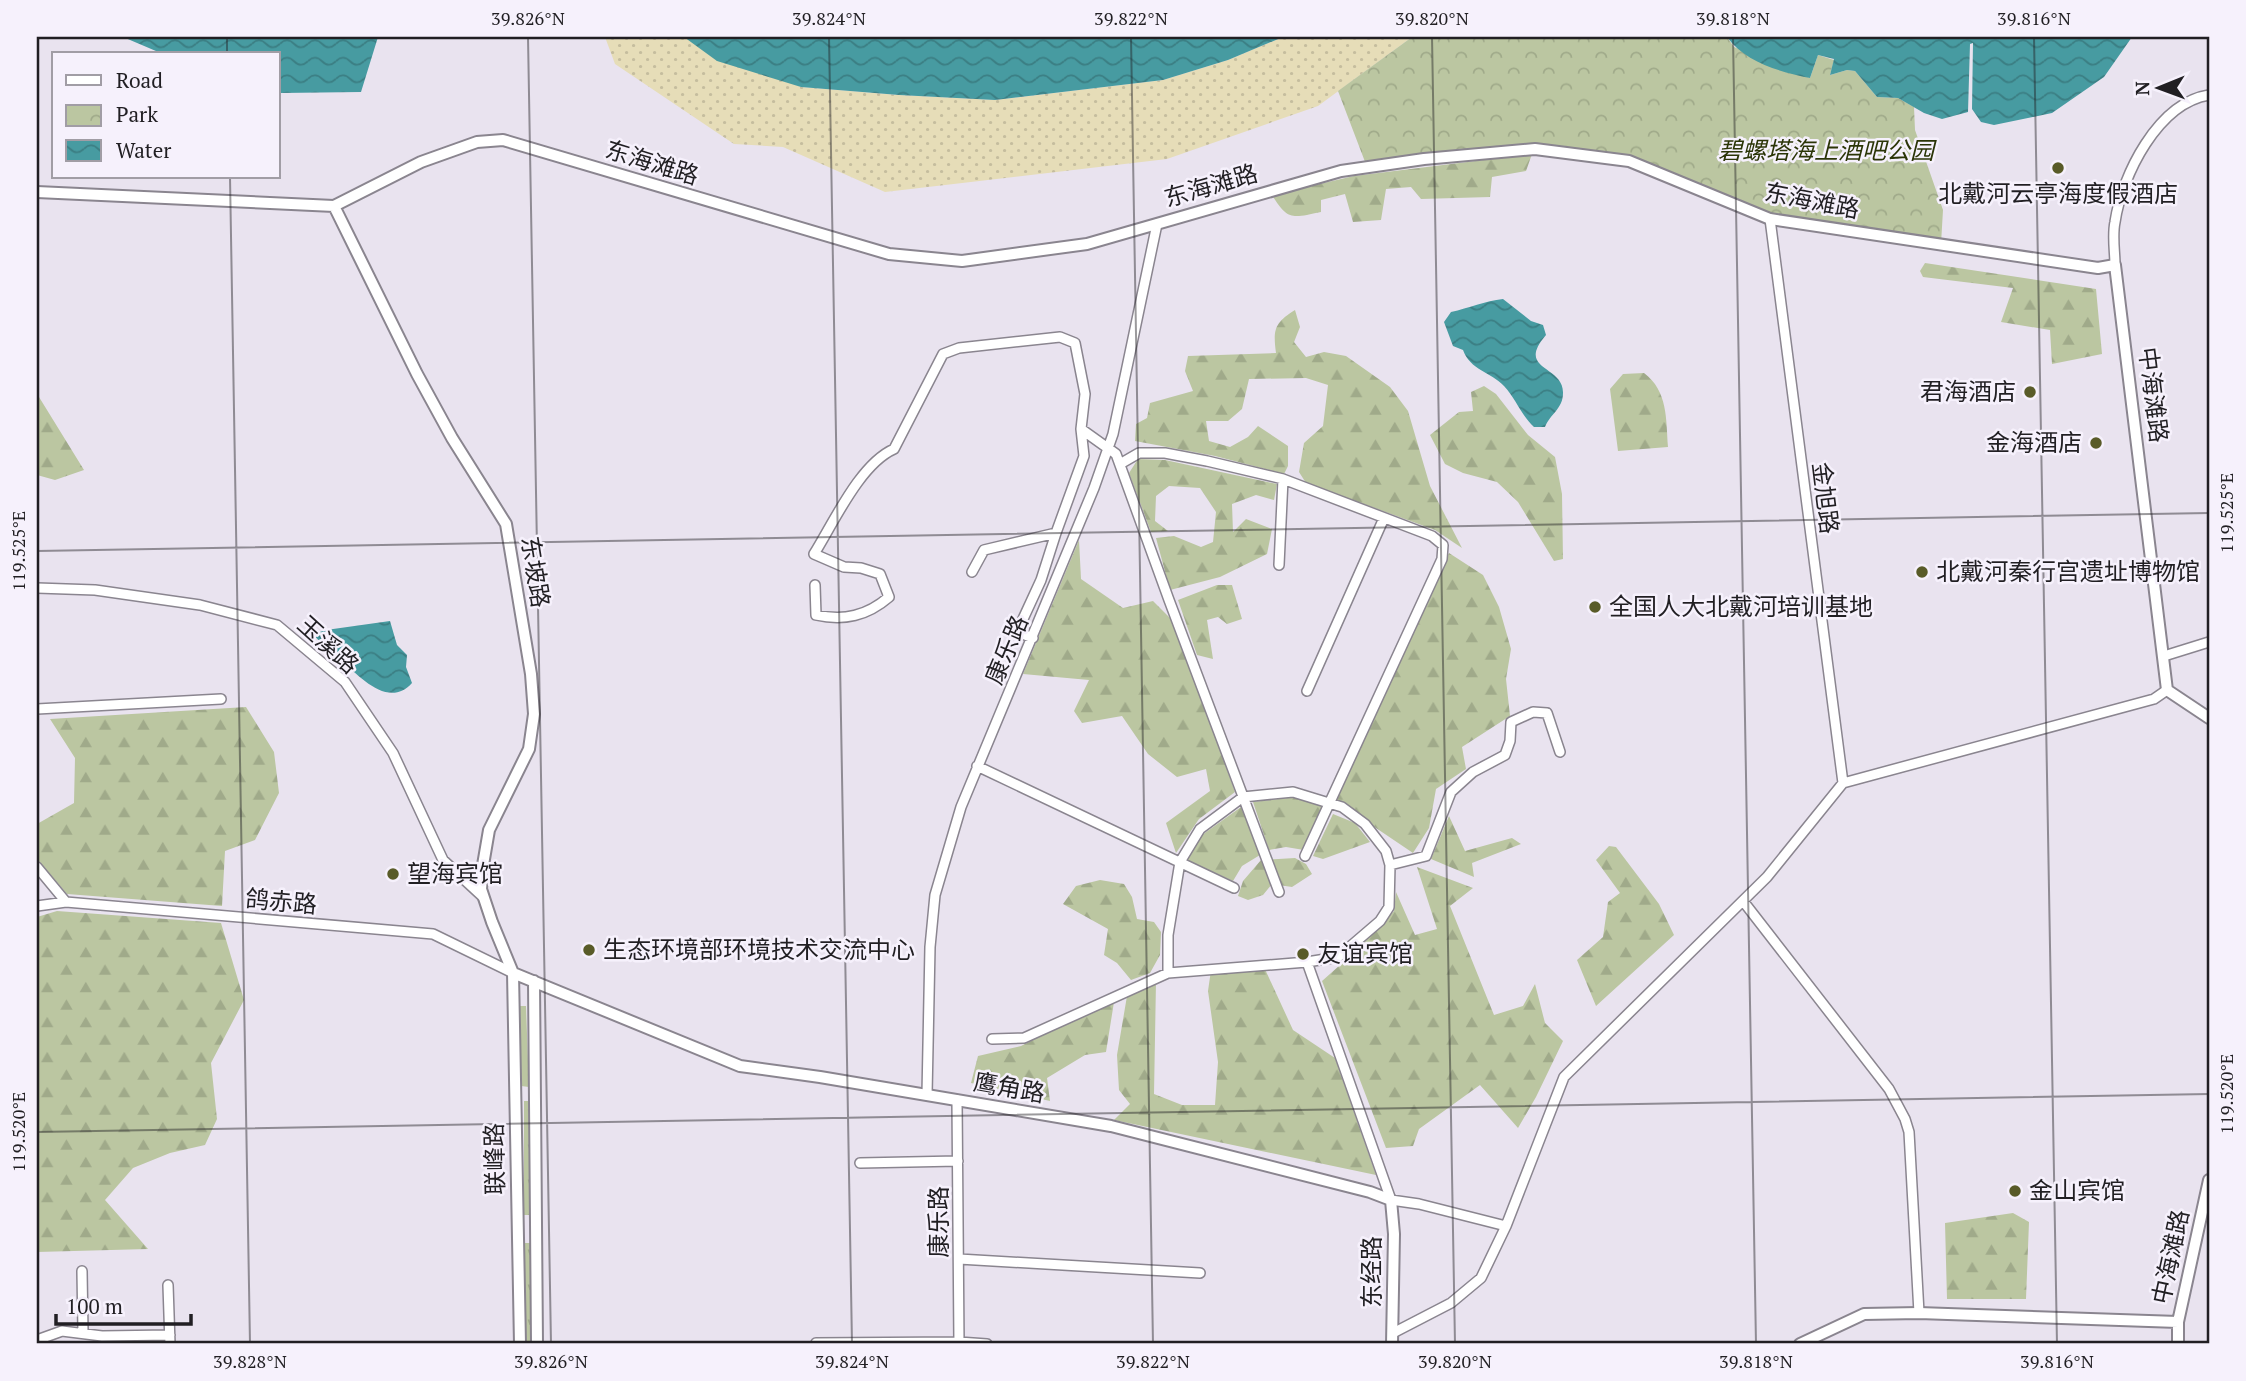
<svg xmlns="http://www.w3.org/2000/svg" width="2246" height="1381" font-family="'PT Serif','Noto Sans SC',serif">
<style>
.grass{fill:url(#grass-tufts)}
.forest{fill:url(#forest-firs)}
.sand{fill:url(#sand-dots)}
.park{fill:url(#park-crowns)}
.water{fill:url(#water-waves)}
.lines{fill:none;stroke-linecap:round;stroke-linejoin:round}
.minor-casing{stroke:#8a858f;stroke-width:12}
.major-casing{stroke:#8a858f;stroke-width:14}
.minor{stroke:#fff;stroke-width:9}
.major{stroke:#fff;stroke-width:10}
.ticks{fill:none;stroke:#211f23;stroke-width:2;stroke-opacity:0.45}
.poi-dot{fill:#595b28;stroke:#f6f1fc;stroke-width:2.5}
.labels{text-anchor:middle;stroke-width:5;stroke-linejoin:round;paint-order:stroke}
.park-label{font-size:24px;font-style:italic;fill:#2b3507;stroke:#f6f1fc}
.street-label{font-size:24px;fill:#211f23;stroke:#f6f1fc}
.poi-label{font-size:24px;fill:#211f23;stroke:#f6f1fc;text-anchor:start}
.neatline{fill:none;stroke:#211f23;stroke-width:2.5}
.ticks-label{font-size:18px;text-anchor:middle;fill:#211f23}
</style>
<defs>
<pattern id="grass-tufts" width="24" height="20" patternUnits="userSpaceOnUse" patternTransform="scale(1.75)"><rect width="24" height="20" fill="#bbc6a1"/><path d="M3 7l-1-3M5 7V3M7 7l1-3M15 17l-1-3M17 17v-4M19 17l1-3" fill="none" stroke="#a0aa8a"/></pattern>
<pattern id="forest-firs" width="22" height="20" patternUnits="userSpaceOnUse" patternTransform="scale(1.75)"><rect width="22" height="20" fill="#bbc6a1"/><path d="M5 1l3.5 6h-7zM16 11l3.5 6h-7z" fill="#a0aa8a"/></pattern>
<pattern id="sand-dots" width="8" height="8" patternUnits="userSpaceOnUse" patternTransform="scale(1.75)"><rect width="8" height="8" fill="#e6ddb8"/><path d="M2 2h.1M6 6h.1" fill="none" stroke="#c5bd9e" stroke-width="1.8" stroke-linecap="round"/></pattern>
<pattern id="park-crowns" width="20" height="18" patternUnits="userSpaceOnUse" patternTransform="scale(1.75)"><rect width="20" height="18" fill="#bbc6a1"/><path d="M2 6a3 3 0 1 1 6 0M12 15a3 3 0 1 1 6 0" fill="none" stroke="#a0aa8a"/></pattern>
<pattern id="water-waves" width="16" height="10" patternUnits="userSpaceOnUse" patternTransform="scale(1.75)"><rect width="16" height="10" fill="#479ba1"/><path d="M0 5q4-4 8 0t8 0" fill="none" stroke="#3b7e83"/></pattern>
</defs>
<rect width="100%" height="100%" fill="#e9e3ef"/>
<path class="grass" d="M520,1006H526L529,1087L521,1086Z
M524,1101H530L531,1215H524Z
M524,1243H531L532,1344H526Z"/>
<path class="forest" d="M1532,154L1526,171L1492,177L1490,197L1421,199L1411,187L1386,189L1381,220L1353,222L1345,194L1321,200V212C1292,218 1288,221 1272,195L1354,176Z
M1925,263L2096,289L2102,354L2052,364L2050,330L2001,322L2013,288L1923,277L1920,271Z
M1295,310L1300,327L1294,342L1306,357L1324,352L1346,356L1390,387L1408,411L1430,486L1462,548L1435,530L1306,483L1299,472L1304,443L1323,426L1328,385L1306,378L1249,379L1242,409L1228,421H1206L1209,441L1230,447L1248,437L1258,426L1288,446V466L1284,474L1215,456L1135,441L1136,424L1147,418L1150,403L1193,391L1185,371L1188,356L1276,353C1273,330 1274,323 1295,310Z
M1644,373C1668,391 1666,419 1668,447L1618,451L1610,389L1623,374Z
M1484,386L1496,394L1528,435L1555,457L1562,494L1563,559L1554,561L1518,502L1497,482L1463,473L1445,464L1430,435L1459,412L1473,411L1471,392Z
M37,392L39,397L84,470L55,480L37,475Z
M1138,459L1165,460L1277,484L1274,500L1256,495L1232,504L1233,532L1246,519L1272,529L1267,554L1220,577L1170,590L1156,538L1174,536L1201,547L1213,542L1216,512L1200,488L1169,486L1156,496L1155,521L1168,531L1151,532L1129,473Z
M1079,540L1081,579L1123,608L1153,601L1175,623L1235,792L1199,819L1176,853L1166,823L1210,791L1206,769L1177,777L1148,754L1122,716L1082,723L1074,711L1089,680L1023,674Z
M1449,553L1483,575L1499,607L1511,649L1506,679L1510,716L1462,747L1466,769L1436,789L1429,828L1413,853L1336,801Z
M1217,585H1232L1242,619L1227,624L1218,617L1207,620L1213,659L1197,655L1178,600Z
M246,707L274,752L279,793L255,840L225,851L222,906L67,894L37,859V824L74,803L75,758L50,719Z
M1296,797L1324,806L1304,850L1286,847L1269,850L1253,802Z
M1241,807L1260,855L1242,866L1233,881L1184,859L1202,835Z
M1333,814L1355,823L1370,842L1323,859L1313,856Z
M1449,816L1465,851L1512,838L1521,844L1472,863L1474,877L1431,859Z
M1609,846L1616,847L1659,904L1674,935L1596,1006L1577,960L1603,937L1608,902L1620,893L1596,860Z
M1295,858L1306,864L1312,874L1292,887L1272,884L1263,895L1248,900L1238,896L1243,881L1261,860Z
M1417,867L1473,888L1450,906L1494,1015L1523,1006L1535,984L1545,1023L1563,1041L1536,1097L1518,1128L1480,1085L1419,1129L1413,1146L1386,1148L1322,981L1357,950L1394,911L1396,892L1415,935L1437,929Z
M1100,880L1124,884L1132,897L1137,919L1154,922L1161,932L1160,955L1150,973L1131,980L1117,963L1104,955L1108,929L1063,904L1076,886Z
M57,911L221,923L244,1000L211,1063L217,1119L205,1145L170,1153L133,1168L105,1200L148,1249L37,1252V917Z
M1264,967L1293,1030L1335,1058L1376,1175L1114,1120L1130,1104L1119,1090L1117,1055L1127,996L1156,982L1154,1094L1182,1105H1215L1218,1062L1208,991L1211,970Z
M1114,1002L1106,1052L1085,1055L1047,1078L1050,1101L971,1083L978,1056L1021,1046L1090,1011Z
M2013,1213L2029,1222L2026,1299H1947L1945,1223Z"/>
<path class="sand" d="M605,37H685L801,87L899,95L995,100L1163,80L1228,60L1283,37H1412L1318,106L1167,159L885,192L783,147L734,144L615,64Z"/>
<path class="park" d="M1412,37H1727L1734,47L1810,78L1818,55L1834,60L1830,75L1847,70L1855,71L1877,97L1898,98L1914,107L1915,130L1943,210L1941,244L1770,219L1629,161L1516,151L1367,167L1338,91Z"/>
<path class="water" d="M123,37H378L361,92L281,93L278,92V54H163Z
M684,37H1283L1228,60L1163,80L995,100L899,95L801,87L717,61Z
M1727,37H2132L2104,77L2052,113L1994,125L1981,122L1972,109L1973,43L1970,44L1968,112L1942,119L1924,113L1898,98L1877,97L1855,71L1847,70L1830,75L1834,59L1818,55L1810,78C1780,72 1745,62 1727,37Z
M1503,299L1531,321L1543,325L1546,335C1515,371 1564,365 1563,393C1563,409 1550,414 1545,427H1534C1521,415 1516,399 1504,386C1491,372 1470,370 1463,350L1453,346L1444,322L1451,312C1469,308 1485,301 1503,299Z
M390,621L397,645L407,655L406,667L412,683C389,709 360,677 342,661C333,653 321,644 313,634L326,630Z"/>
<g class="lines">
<g class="minor-casing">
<path id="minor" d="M1770,219L1843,783
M2115,265C2115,252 2112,236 2115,222C2122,175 2158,103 2209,95
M1120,464L1139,453H1165L1207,461L1283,479L1432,536L1443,545L1442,559L1305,856
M1279,565L1283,479
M972,572L984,550L1056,533L1084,456L1081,429
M815,585L816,615C844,621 867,616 889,597L880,574L861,568L844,567L814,554C834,522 860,464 894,449L943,354L959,348L1060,337L1075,343L1085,394L1081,429L1116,454L1169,600L1279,892
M37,588L95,590L200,605L277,625L345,682L393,753L443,860L482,896
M1033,638L1017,632L1041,580L1056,533
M2164,656L2209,642
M1307,691L1384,518
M37,709L221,699
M977,766L1234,888
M1390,865L1426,856L1451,792L1473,772L1505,755L1510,741L1511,722L1533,712L1547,713L1560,752
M37,867L66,902
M1743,901L1889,1089L1905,1119L1909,1132L1919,1313
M37,906L66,902L433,934L513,973
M1307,962L1391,1200L1419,1204L1506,1226
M992,1039L1024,1038L1168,973L1307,962L1338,957L1380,921L1389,907L1390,865L1386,851L1365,824L1342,807L1293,792L1243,797L1200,829L1180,862L1168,935V973
M927,1095L930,947L935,895L961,807L1094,488L1113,434L1157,224
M957,1100L959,1344
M860,1163L958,1161
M959,1259L1200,1273
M82,1271L83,1332
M168,1285L170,1344
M1393,1333L1451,1303L1481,1278L1506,1226L1564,1077L1767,877L1843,783L2154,699L2167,690
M37,1340L62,1331L102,1336L170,1335
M816,1343L959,1342L987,1344"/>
</g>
<g class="major-casing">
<path id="major" d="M37,192L334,206
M334,206L421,162L477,142L503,140L889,254L962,261L1087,244L1341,171L1424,159L1535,149L1629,161L1770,219L2098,268L2115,265L2167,690L2209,718
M334,206L417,374L452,438L506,524L531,674L534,714L529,749L489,830L483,865L481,889L492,922L513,973L520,1344
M513,973L740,1066L820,1077L1111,1126L1370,1192L1391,1200L1394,1234L1392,1344
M534,981L537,1344
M1800,1344L1864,1314L1919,1313L2178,1322
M2178,1344V1322L2209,1180"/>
</g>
<use href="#minor" class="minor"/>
<use href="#major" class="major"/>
</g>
<path class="ticks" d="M227,37V54M528,37L551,1344M829,37L852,1344M1131,37L1153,1344M1432,37L1455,1344M1733,37L1756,1344M2034,37L2057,1344M230,177L250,1344M37,551L2209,513M37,1132L2209,1094"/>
<g class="poi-dot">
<circle cx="2058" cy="168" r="7"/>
<circle cx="2030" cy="392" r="7"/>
<circle cx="2096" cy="443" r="7"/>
<circle cx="1922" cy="572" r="7"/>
<circle cx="1595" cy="607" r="7"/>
<circle cx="393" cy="874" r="7"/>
<circle cx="589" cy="950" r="7"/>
<circle cx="1303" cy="954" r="7"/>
<circle cx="2015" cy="1191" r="7"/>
</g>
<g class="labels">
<g class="park-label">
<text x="1826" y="159">碧螺塔海上酒吧公园</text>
</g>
<g class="street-label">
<text transform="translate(652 163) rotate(17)" y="8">东海滩路</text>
<text transform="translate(1211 186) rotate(-16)" y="8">东海滩路</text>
<text transform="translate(1812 201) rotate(11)" y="8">东海滩路</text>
<text transform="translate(2153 395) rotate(83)" y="8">中海滩路</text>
<text transform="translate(1825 498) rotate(83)" y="8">金旭路</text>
<text transform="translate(535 572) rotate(81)" y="8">东坡路</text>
<text transform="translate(328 645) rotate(42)" y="8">玉溪路</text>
<text transform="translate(1007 650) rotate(-67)" y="8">康乐路</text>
<text transform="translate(281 902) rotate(5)" y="8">鸽赤路</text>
<text transform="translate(1009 1088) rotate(10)" y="8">鹰角路</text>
<text transform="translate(495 1159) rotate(-91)" y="8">联峰路</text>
<text transform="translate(939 1222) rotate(-90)" y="8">康乐路</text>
<text transform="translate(2171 1257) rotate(-78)" y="8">中海滩路</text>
<text transform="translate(1372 1272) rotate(-90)" y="8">东经路</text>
</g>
<g class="poi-label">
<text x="2058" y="202" text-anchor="middle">北戴河云亭海度假酒店</text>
<text x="2016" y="400" text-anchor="end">君海酒店</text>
<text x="2082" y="451" text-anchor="end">金海酒店</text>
<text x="1936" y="580">北戴河秦行宫遗址博物馆</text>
<text x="1609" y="615">全国人大北戴河培训基地</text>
<text x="407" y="882">望海宾馆</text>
<text x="603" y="958">生态环境部环境技术交流中心</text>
<text x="1317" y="962">友谊宾馆</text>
<text x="2029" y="1199">金山宾馆</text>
</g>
</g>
<rect width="2246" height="1381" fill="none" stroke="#f6f1fc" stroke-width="77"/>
<rect x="52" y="52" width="228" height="126" fill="#f6f1fc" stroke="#a19da5" stroke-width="2"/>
<rect x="66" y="75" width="35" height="10" fill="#ffffff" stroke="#a19da5" stroke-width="2"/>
<text x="116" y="88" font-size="21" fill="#211f23">Road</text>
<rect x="66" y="105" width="35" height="21" fill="url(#park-crowns)" stroke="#a19da5" stroke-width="2"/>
<text x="116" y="122" font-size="21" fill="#211f23">Park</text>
<rect x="66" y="140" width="35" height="21" fill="url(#water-waves)" stroke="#a19da5" stroke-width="2"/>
<text x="116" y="158" font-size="21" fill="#211f23">Water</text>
<g transform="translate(2159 88) rotate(269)" stroke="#f6f1fc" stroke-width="5" paint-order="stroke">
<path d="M0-5L12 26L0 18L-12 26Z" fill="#211f23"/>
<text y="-10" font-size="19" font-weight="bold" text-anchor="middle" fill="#211f23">N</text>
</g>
<path d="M56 1314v10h135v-10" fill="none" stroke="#211f23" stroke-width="3.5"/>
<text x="66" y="1314" font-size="21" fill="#211f23" stroke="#f6f1fc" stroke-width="5" paint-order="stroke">100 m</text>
<rect x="38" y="38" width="2170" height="1304" class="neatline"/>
<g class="ticks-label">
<text x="528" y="25">39.826°N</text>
<text x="829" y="25">39.824°N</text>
<text x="1131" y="25">39.822°N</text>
<text x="1432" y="25">39.820°N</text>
<text x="1733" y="25">39.818°N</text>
<text x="2034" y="25">39.816°N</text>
<text transform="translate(2227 513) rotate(-90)" y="6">119.525°E</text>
<text transform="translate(19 551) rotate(-90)" y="6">119.525°E</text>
<text transform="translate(2227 1094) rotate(-90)" y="6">119.520°E</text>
<text transform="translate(19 1132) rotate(-90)" y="6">119.520°E</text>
<text x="250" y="1368">39.828°N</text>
<text x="551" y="1368">39.826°N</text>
<text x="852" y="1368">39.824°N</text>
<text x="1153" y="1368">39.822°N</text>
<text x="1455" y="1368">39.820°N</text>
<text x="1756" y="1368">39.818°N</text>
<text x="2057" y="1368">39.816°N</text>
</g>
</svg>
